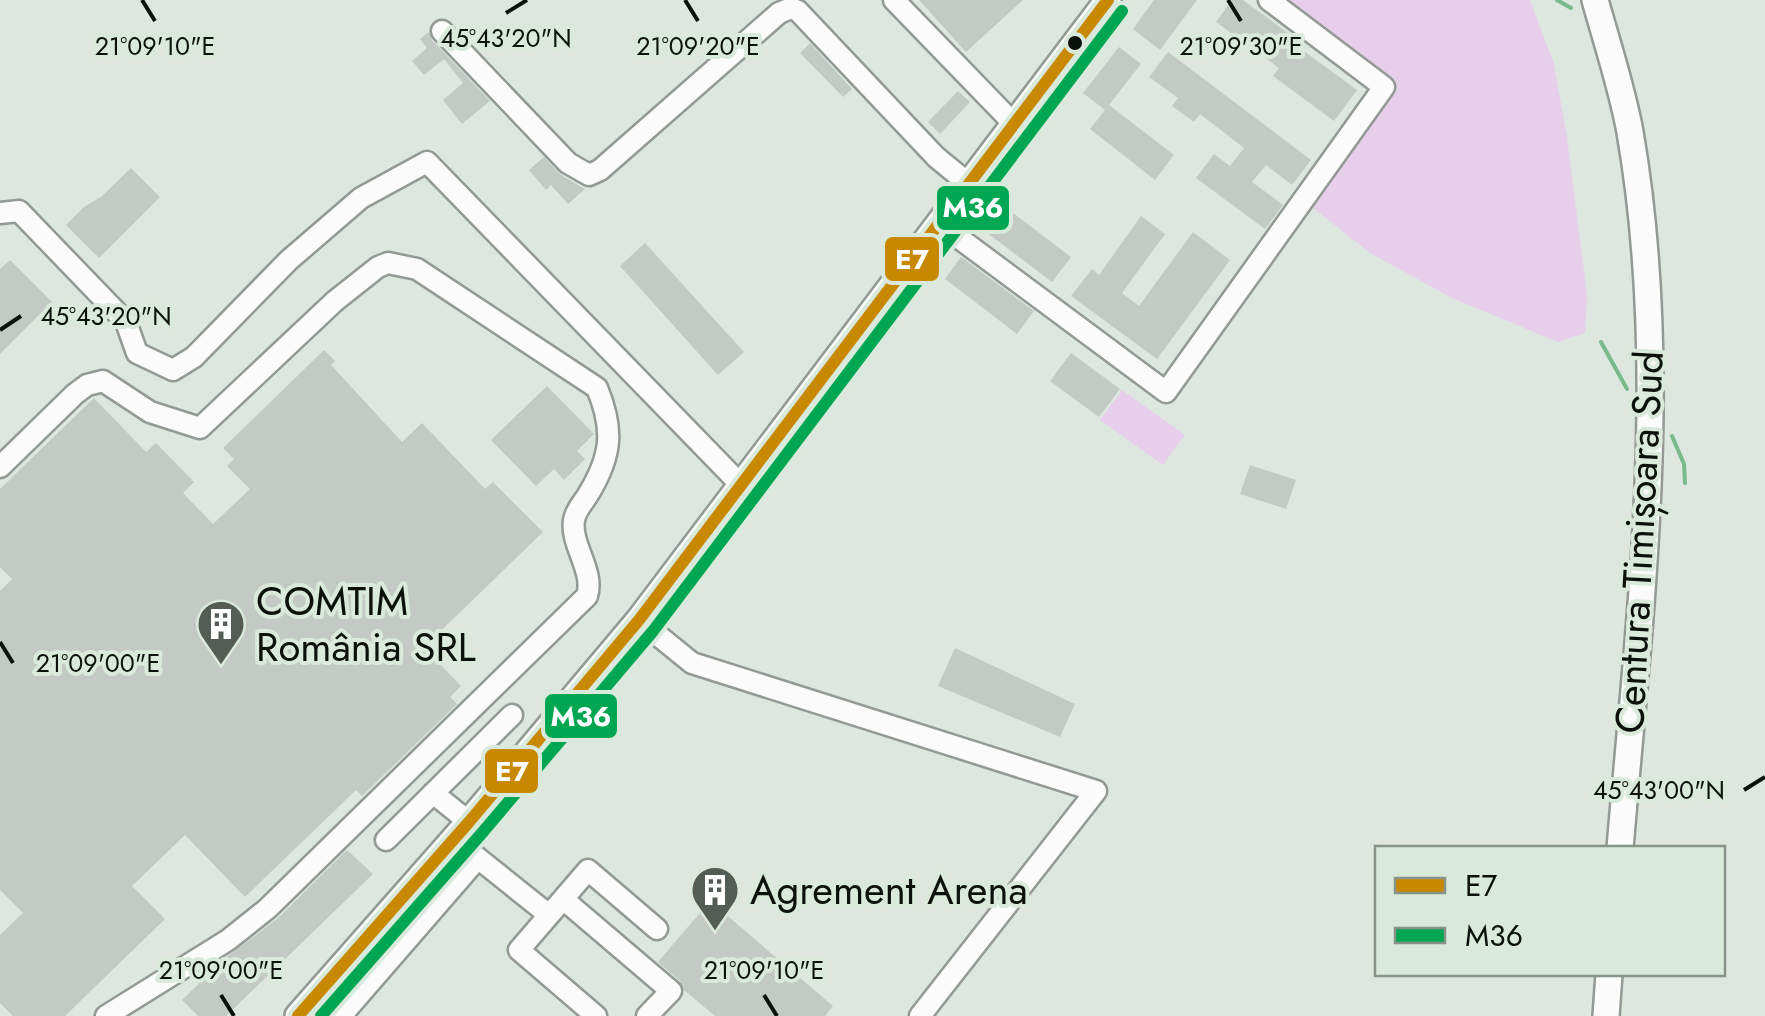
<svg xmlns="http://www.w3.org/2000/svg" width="1765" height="1016" font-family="Jost,sans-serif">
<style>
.green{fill:#e7cfeb}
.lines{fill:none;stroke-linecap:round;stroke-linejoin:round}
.stream{stroke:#79ba8c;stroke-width:4}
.building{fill:#c3cac5}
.minor-casing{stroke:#939994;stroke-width:25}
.major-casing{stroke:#939994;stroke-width:30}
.minor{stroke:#fafbfa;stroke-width:20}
.major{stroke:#fafbfa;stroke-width:25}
.bus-1-casing{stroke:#d9eadc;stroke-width:20}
.bus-2-casing{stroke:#d9eadc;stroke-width:20}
.bus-1{stroke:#c88802;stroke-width:12}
.bus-2{stroke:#00a651;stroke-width:12}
.ticks{fill:none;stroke:#0b110c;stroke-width:4}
.bus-dot{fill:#0b110c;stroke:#d9eadc;stroke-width:4}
.labels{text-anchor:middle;stroke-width:8;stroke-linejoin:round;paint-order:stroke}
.street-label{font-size:40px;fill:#0b110c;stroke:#d9eadc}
.poi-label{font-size:40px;fill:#0b110c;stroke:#d9eadc;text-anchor:start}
.ticks-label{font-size:25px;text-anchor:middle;fill:#0b110c;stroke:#d9eadc;stroke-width:8;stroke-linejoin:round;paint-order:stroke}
.line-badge{stroke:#d9eadc;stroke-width:4}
.badge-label{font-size:28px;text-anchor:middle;font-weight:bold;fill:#fff}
</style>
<rect width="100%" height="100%" fill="#dde6df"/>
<path class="green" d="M1287,0H1530L1554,64L1567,137L1587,295L1585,333L1558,342L1452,298L1370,253L1313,208L1396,84Z
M1122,390L1185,435L1163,465L1100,420Z"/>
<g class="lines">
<path class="stream" d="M1557,0L1571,8
M1601,342L1627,389
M1672,436L1684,464L1685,483"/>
</g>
<path class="building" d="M919,0H1023L966,52Z
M1154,0H1197L1160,50L1133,29Z
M1232,0H1243L1300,42L1297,46L1357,90L1334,121L1273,76L1279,68L1216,22Z
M429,32L432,40L490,101L462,124L443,100L463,83L444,59L424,75L412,61L427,48L420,39Z
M810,43L852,89L843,97L800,53Z
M1119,47L1141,64L1109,105L1174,155L1155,180L1090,129L1105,110L1083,93Z
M1168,52L1311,160L1292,185L1266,165L1252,182L1283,205L1265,229L1196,178L1214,154L1230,166L1244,148L1200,114L1194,122L1172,106L1178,98L1149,77Z
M958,91L970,102L940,134L928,122Z
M544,157L561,175L585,189L568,204L551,185L546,190L529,170Z
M131,168L160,197L99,258L66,225L84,207L101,197Z
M1001,204L1071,257L1052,282L982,229Z
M1141,216L1165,234L1122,293L1139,306L1193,232L1230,260L1157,359L1071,296L1092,269L1099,275Z
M645,243L744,352L718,375L620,266Z
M961,257L1034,311L1017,334L945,279Z
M10,260L52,302L0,354V269Z
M324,350L335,361L331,365L402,442L422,423L485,489L493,482L543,532L424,647L461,686L450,697L457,704L362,796L356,790L245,897L185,835L132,886L165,919L65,1016H13L0,1003V935L23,913L0,890V591L12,579L0,567V489L94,398L146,452L156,443L194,482L183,493L213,524L250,489L227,466L234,459L223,448Z
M1071,353L1120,389L1099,417L1050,381Z
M547,386L594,434L577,451L585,459L564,480L554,469L536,486L491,440Z
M1250,465L1296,480L1286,509L1240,494Z
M955,648L1075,704L1060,737L938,686Z
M347,850L373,874L226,1016H198L182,1000L226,957L277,919Z
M710,901L833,1006L825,1016H715L684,990L680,981L658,962Z"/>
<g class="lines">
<g class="minor-casing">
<path id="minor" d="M894,0L1015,125
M442,31L568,163L589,175L600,170L779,13L791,8L798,11L936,157L970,185
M0,213L19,211L126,322L137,353L173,370L194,357L289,260L361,198L427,162L742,486
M940,224L1166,392L1384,87L1269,0
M0,467L75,394L87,385L103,381L150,412L200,428L335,301L378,267L388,263L417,269L597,388C614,429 612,455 589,493C584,502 576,509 574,520C570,545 595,571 587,596L267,909L228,940L106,1016
M639,620L692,663L1096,791L920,1016
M433,793L469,822
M454,839L549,915
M386,840L512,715
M563,899L671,991L647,1016
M341,1016L478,858
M596,1016L519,950L588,870L657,929"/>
</g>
<g class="major-casing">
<path id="major" d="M1595,0C1607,43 1622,88 1630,132C1671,369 1640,611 1620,848
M298,1016L469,822L639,620L1108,0
M1606,1016L1609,974"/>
</g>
<use href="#minor" class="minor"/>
<use href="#major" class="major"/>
<g class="bus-1-casing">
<path id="bus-1" d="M298,1016L469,822L639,620L1108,0"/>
</g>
<g class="bus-2-casing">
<path id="bus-2" d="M321,1016L482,833L653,631L1122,11"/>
</g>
<use href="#bus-1" class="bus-1"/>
<use href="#bus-2" class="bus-2"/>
</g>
<path class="ticks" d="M142,0L155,21M685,0L698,21M1228,0L1241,21M506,13L527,0M0,330L21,316M0,642L13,663M1744,790L1765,777M221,995L234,1016M764,995L777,1016"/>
<defs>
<g id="building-pin" transform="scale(2.5)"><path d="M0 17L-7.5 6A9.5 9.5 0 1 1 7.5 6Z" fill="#545c56" stroke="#d9eadc"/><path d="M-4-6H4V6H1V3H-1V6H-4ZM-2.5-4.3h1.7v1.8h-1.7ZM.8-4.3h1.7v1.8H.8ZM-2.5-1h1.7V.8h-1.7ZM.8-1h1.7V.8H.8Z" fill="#fff"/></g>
</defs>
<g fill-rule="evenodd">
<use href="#building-pin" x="221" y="624"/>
<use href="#building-pin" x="715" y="890"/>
</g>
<circle class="bus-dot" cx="1075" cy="43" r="9"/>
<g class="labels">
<g class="street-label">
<text transform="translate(1639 542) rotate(-87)" y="14">Centura Timișoara Sud</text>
</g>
<g class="poi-label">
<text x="256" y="615">COMTIM<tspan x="256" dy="46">România SRL</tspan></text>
<text x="750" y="904">Agrement Arena</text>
</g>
</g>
<g class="ticks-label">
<text x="506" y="47">45°43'20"N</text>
<text x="155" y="55">21°09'10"E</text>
<text x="698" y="55">21°09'20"E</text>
<text x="1241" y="55">21°09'30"E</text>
<text x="106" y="325">45°43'20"N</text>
<text x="98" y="672">21°09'00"E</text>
<text x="1659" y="799">45°43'00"N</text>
<text x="221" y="979">21°09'00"E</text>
<text x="764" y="979">21°09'10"E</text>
</g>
<g class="line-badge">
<rect x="935" y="184" width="76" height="48" rx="10" fill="#00a651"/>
<rect x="883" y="235" width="58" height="48" rx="10" fill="#c88802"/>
<rect x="543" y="692" width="76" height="48" rx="10" fill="#00a651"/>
<rect x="483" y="747" width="57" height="48" rx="10" fill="#c88802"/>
</g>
<g class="badge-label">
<text x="973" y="217">M36</text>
<text x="912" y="269">E7</text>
<text x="581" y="726">M36</text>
<text x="512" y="781">E7</text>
</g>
<rect x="1375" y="846" width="350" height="130" fill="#d9eadc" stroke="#879389" stroke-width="2.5"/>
<rect x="1395" y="878" width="50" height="15" fill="#c88802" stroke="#879389" stroke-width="2.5"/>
<text x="1465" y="896" font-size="30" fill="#0b110c">E7</text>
<rect x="1395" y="928" width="50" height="15" fill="#00a651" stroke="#879389" stroke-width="2.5"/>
<text x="1465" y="946" font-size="30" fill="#0b110c">M36</text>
</svg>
